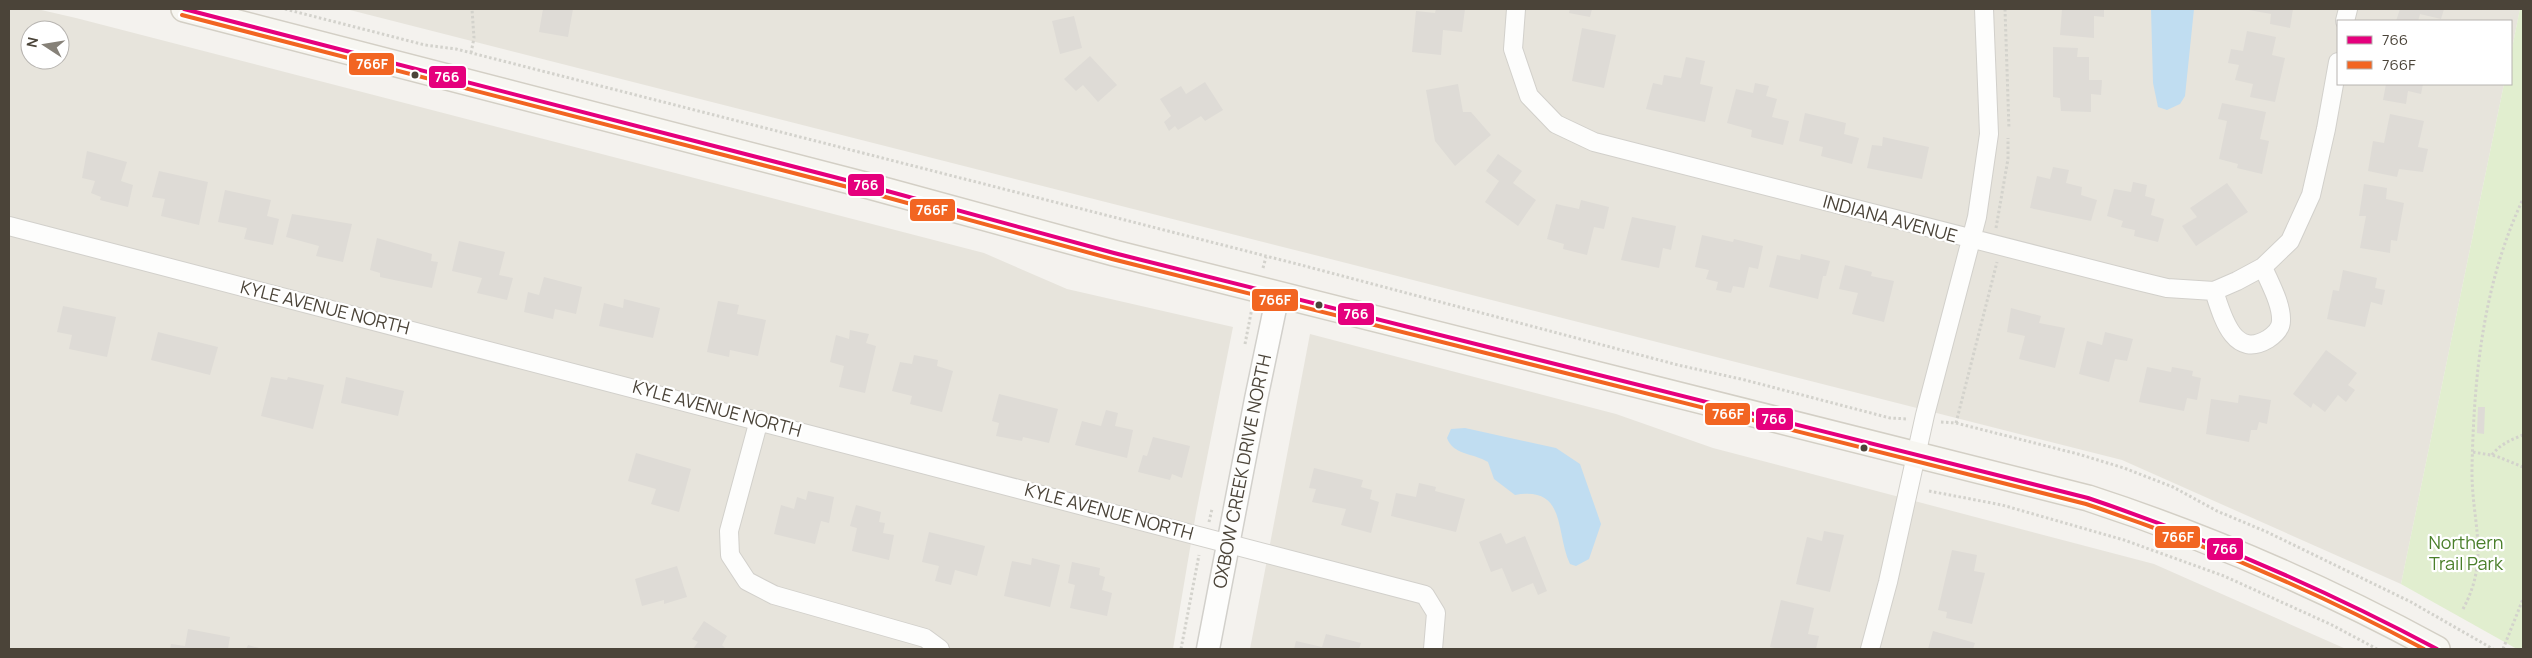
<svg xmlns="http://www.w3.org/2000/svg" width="2532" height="658" font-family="Manrope,sans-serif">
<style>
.residential{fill:#e7e4dc;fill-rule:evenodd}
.green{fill:#e1eecf}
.water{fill:#c0ddf1}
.building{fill:#dedbd6}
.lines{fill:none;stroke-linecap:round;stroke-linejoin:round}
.minor-casing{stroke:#d2d0cb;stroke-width:20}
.tertiary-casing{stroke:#d2d0cb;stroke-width:25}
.secondary-casing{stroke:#d3cfc5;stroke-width:28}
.path{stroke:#d3d2cc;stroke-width:3;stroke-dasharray:2.5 2.5;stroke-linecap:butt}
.minor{stroke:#fdfdfc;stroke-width:18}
.tertiary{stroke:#fdfdfc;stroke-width:22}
.secondary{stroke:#f7f6f1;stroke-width:25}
.bus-1-casing{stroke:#fff;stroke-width:8}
.bus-2-casing{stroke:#fff;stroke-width:8}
.bus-1{stroke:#e5007d;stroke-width:4}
.bus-2{stroke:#f26522;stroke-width:4}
.bus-dot{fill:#4b4439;stroke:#fff;stroke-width:2}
.labels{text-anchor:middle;stroke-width:4.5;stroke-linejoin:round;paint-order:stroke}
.street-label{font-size:18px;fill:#4b4439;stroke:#fff}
.park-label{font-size:18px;fill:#4a7f2a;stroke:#fff}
.line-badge{stroke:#fff;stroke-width:2}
.badge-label{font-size:14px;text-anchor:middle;font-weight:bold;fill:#fff}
</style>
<rect width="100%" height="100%" fill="#f4f2ee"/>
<path class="residential" d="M9,9H37L76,18L984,253L1067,289L1233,327L1196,513L1173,649H9ZM30,30H60V60H30Z
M346,9H2520L2511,53V21H2338V84H2504L2401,584L2122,460Z
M1310,334L1616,414L1713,448L2154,564L2346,649H1250Z"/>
<path class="green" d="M2520,9H2523V649H2517L2401,584L2504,84H2511V53Z"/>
<path class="water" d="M2151,9H2194L2185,96L2180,104L2167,110L2158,107L2153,83Z
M1465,428L1556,448L1580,464L1601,524L1589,559L1576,566L1570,564C1555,532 1567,486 1515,495L1494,479L1488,462C1473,453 1453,455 1447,438L1451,429Z"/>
<path class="building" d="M543,9H573L568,37L539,32Z
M1436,9H1465L1462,32L1443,30L1441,55L1412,52L1416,11L1435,13Z
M1570,9H1592L1590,17L1569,13Z
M2062,9H2104V17L2094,16V38L2060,35Z
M2293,9L2290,28L2270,24L2271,14L2249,10Z
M2400,9H2444L2441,19L2420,14L2418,21H2396Z
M1074,16L1082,48L1060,54L1052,21Z
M1582,28L1616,35L1604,88L1572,81Z
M2247,31L2276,37L2272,55L2285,58L2275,102L2250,97L2253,84L2235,80L2239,65L2228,63L2231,49L2243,51Z
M2053,47L2078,48L2077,57H2089V80H2102L2101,95L2091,94V112L2061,111L2060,98L2053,97Z
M1090,56L1117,85L1098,102L1083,85L1076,91L1064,79Z
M1686,57L1705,61L1700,84L1713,87L1705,122L1646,109L1653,83L1662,85L1664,75L1681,78Z
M1205,82L1223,110L1205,121L1201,116L1178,130L1175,126L1169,131L1164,122L1171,116L1160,99L1181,86L1186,94Z
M1755,83L1769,86L1766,96L1777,99L1772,117L1789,121L1783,145L1751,137L1752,130L1727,123L1736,89L1753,93Z
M1458,84L1463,112H1471L1491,135L1455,166L1435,141L1426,90Z
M2386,84H2423L2421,94L2408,91L2406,104L2383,100Z
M2222,103L2266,112L2260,139L2269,141L2262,174L2237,168L2238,164L2219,159L2227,121L2218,119Z
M1805,113L1846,123L1844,134L1859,138L1852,164L1821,156L1823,147L1799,141Z
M2390,114L2424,121L2418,147L2428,149L2423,172L2399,169L2397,177L2368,171L2373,141L2384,143Z
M1883,137L1929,147L1922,179L1867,168L1872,145L1882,146Z
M87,151L127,162L121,181L133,185L128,207L100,200L101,197L91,193L95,181L82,178Z
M1498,154L1522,171L1513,183L1536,200L1518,226L1485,202L1499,181L1486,171Z
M2053,167L2069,170L2066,183L2082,187L2081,195L2097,200L2091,221L2030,208L2037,176L2050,179Z
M159,171L208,182L199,225L161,216L165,199L152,197Z
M2133,182L2147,185L2145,196L2155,199L2151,215L2164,219L2158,242L2134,236L2135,230L2121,227L2123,221L2107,216L2114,189L2131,192Z
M2227,183L2248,212L2196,246L2182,226L2197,217L2190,208Z
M2364,184L2387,188L2386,199L2404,203L2397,241L2391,240L2390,253L2360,248L2366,216H2359Z
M225,190L271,200L267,216L279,219L273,245L244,239L247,228L218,222Z
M1581,200L1609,207L1604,229L1594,227L1587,255L1563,249L1564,244L1547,239L1556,204L1579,209Z
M292,214L352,224L343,262L316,256L319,246L286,237Z
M1632,217L1676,226L1671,250L1663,248L1659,268L1621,260Z
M1702,235L1733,242L1734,239L1763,246L1758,269L1749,267L1744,288L1733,286L1731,293L1716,290L1718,282L1706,279L1709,270L1695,267Z
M377,238L432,254L431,261L438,262L432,288L380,277V273L370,270Z
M459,241L505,252L499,275L513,278L507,300L477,293L482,278L452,271Z
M1801,254L1830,261L1826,276H1823L1818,299L1769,287L1777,255L1800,260Z
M1845,265L1872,272L1871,276L1894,281L1884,322L1852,314L1858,293L1839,289Z
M2343,270L2377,278L2375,288L2385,290L2382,305L2371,302L2365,327L2327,319L2333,290L2339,291Z
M544,277L582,287L576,314L555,309L553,319L524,312L528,292L539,295Z
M624,299L660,308L653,338L599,326L604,303L623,308Z
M718,301L739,305L737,314L766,320L758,356L730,350L729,357L707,352Z
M63,306L116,317L107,357L69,349L72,335L57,332Z
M2011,308L2041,316L2039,323L2065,328L2055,368L2019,359L2025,336L2007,332Z
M850,330L869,334L866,343L876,346L865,393L839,387L844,366L830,362L836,335L849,339Z
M158,332L218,347L210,375L151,360Z
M2105,332L2133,339L2127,361L2115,359L2109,382L2079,374L2087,341L2102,345Z
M2326,350L2357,373L2348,385L2355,390L2346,402L2338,395L2325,412L2313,403L2311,408L2293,394Z
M914,355L938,360L937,366L953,371L942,412L910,404L912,396L892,391L900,362L912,364Z
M2147,367L2171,372L2172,367L2193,371L2192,376L2201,378L2197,400L2187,398L2184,411L2139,402Z
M271,377L287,380L288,377L324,385L313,429L261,416Z
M346,377L404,391L398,416L341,403Z
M999,394L1058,409L1049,443L1023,437L1022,441L996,436L999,423L992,421Z
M2239,395L2271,400L2267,424L2259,422L2257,430H2251L2249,442L2206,434L2211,399L2238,403Z
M2478,407H2485L2484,434L2477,433Z
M1106,410L1118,413L1115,426L1133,430L1127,458L1075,445L1082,421L1101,426Z
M1153,437L1190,446L1182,478L1172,474L1170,480L1138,472L1143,455L1147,456Z
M636,453L691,469L679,512L651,504L656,489L628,481Z
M1314,468L1363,480L1361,487L1372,490L1370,499L1379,502L1371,533L1341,525L1346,509L1312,502L1316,489L1309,488Z
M1419,483L1436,487L1435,491L1465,499L1456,532L1391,516L1396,493L1416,497Z
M808,491L834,497L829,523L821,521L815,544L774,534L781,505L794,509L797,497L806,500Z
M856,505L881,512L879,522L885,523L883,533L894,535L889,560L852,551L857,528L850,526Z
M1824,531L1844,535L1830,592L1796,584L1807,537L1822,541Z
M929,532L985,546L977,576L955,570L951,585L935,581L939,566L922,562Z
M1501,533L1506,544L1525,536L1547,591L1538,595L1533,583L1512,592L1502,568L1491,572L1479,542Z
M1952,550L1977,555L1974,571L1985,573L1972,624L1946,618L1947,612L1938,610Z
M1032,558L1060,565L1050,607L1004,596L1012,561L1031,565Z
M1072,562L1100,568L1099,575L1105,577L1102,590L1112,593L1107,616L1070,608L1075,585L1068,583Z
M677,566L687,597L664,604V600L642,606L635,579Z
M1781,600L1814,608L1808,634L1819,636L1816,649H1779L1770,647Z
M704,621L727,636L722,645L726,649H693L698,642L692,639Z
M188,629L230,637L228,649H170L171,644L185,646Z
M1933,631L1975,643L1973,649H1928Z
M1326,634L1361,643L1359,649H1294L1296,641L1322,647Z
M248,645L263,649H246Z"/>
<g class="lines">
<g class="minor-casing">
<path id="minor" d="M1516,9L1513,49L1529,96L1556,124L1594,142L2138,281L2167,288L2214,291L2237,281L2263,267L2290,241L2311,195L2326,129L2338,62
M2345,21L2348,9
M9,226L1425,595L1436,613L1433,649
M2214,291C2222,315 2233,360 2268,339C2274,335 2281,329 2281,321C2282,304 2269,282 2263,267
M759,420L729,531L730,555L747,581L774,595L925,638L940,649
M1870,649L1888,582L1925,415L1977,217L1989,134L1984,9"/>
</g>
<g class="tertiary-casing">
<g id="tertiary">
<path id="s1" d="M1208,649L1256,399L1278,294"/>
</g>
</g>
<g class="secondary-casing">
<path id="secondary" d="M184,9L869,186L1114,253L2088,498C2211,538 2323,587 2437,649"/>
</g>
<path class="path" d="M285,9L425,45L456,49L1301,265L1678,365L1745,380L1890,418L1908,419
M2005,9L2009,129
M471,53L474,38L472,9
M1996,228L2008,159V138
M1263,268L1266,257
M1245,344L1252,308
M1941,422L1956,423L2078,454L2124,468L2173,487L2217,511L2267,532L2411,602L2493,649
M1956,423L1997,262
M2473,452L2496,456L2523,467
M2492,455C2500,444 2511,440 2523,435
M1929,491L2002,505L2124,540L2224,576L2332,625L2377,649
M1209,522L1212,509
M2463,609C2491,557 2471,522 2472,468C2474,375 2483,284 2523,199
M1181,649L1199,555
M2503,649L2523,599"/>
<use href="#minor" class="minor"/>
<use href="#tertiary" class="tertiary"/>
<use href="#secondary" class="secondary"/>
<g class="bus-1-casing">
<path id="bus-1" d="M184,9L869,186L1114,253L2088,498C2209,539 2324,589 2437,649"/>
</g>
<g class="bus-2-casing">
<path id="bus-2" d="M182,15L867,192L1112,259L2086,504C2203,543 2315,591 2424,649"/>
</g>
<use href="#bus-1" class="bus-1"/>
<use href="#bus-2" class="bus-2"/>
</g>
<g class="bus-dot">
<circle cx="415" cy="75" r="4.5"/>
<circle cx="1319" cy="305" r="4.5"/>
<circle cx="1864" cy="448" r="4.5"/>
</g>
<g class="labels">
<g class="street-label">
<text transform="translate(1890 219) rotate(15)" y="6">INDIANA AVENUE</text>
<text transform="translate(325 308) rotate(14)" y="6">KYLE AVENUE NORTH</text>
<text transform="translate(717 409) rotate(15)" y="6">KYLE AVENUE NORTH</text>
<text dy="6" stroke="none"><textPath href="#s1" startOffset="181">OXBOW CREEK DRIVE NORTH</textPath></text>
<text transform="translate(1109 512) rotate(15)" y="6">KYLE AVENUE NORTH</text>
</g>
<g class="park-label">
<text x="2466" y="549">Northern<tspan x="2466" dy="21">Trail Park</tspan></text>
</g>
</g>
<g class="line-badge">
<rect x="348" y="52" width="47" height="24" rx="5" fill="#f26522"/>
<rect x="428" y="65" width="39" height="24" rx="5" fill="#e5007d"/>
<rect x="847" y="173" width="38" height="24" rx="5" fill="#e5007d"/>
<rect x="909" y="198" width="47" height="24" rx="5" fill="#f26522"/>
<rect x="1251" y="288" width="48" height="24" rx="5" fill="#f26522"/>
<rect x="1337" y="302" width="38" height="24" rx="5" fill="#e5007d"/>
<rect x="1704" y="402" width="47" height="24" rx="5" fill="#f26522"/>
<rect x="1755" y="407" width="39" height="24" rx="5" fill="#e5007d"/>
<rect x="2154" y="525" width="47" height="24" rx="5" fill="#f26522"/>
<rect x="2206" y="537" width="38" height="24" rx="5" fill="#e5007d"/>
</g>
<g class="badge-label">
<text x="372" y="69">766F</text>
<text x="447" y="82">766</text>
<text x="866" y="190">766</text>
<text x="932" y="215">766F</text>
<text x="1275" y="305">766F</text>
<text x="1356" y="319">766</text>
<text x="1728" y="419">766F</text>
<text x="1774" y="424">766</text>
<text x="2178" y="542">766F</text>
<text x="2225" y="554">766</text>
</g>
<rect width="2532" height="658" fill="none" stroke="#4b4439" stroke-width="20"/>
<rect x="2337" y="20" width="175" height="65" fill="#ffffff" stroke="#b7b4b0"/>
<rect x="2347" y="36" width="25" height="8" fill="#e5007d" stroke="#b7b4b0"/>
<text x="2382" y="45" font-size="15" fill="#4b4439">766</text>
<rect x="2347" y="61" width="25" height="8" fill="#f26522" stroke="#b7b4b0"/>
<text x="2382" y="70" font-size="15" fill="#4b4439">766F</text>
<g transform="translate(45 45) rotate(282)"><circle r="24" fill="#ffffff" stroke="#b7b4b0"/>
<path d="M0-4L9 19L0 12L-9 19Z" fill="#868178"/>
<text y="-8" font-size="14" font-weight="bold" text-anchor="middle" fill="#4b4439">N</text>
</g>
</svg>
